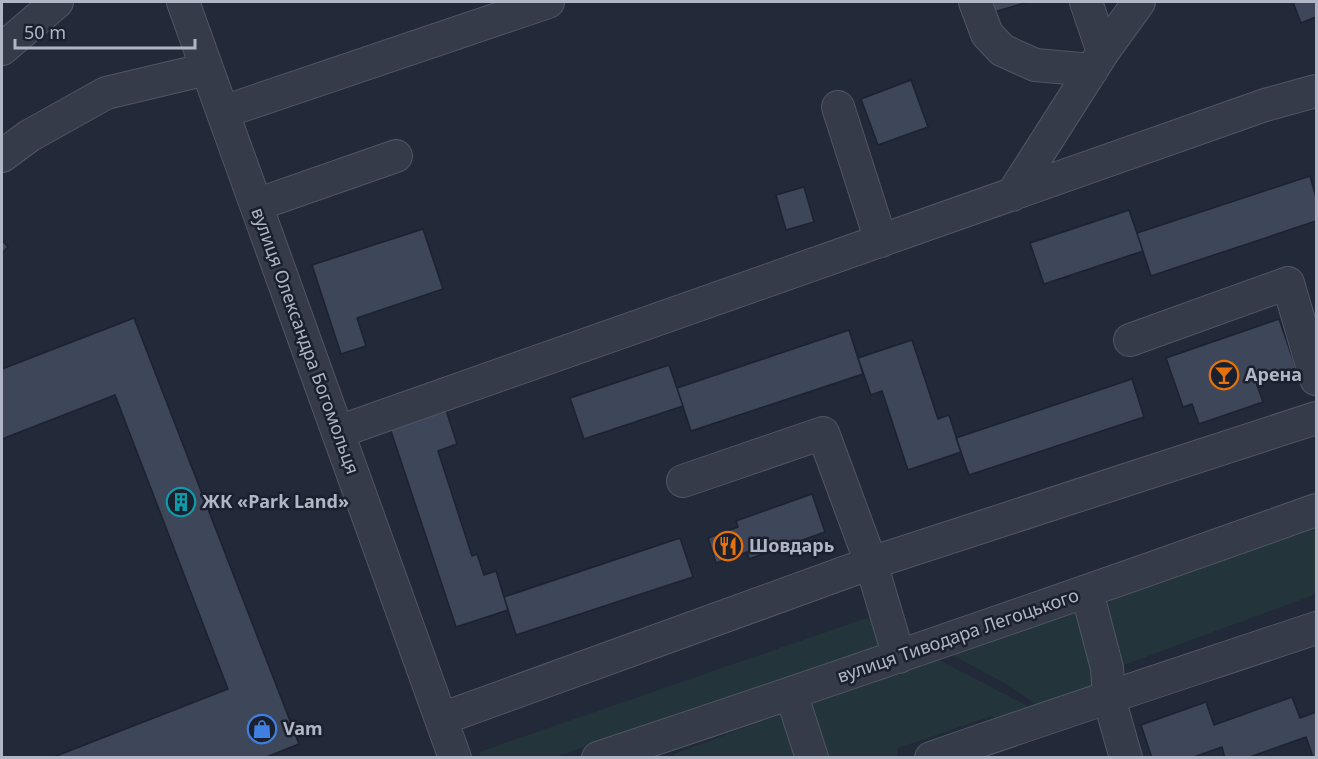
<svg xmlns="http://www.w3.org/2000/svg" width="1318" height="759" font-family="'Noto Sans',sans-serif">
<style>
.green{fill:#23353a}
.building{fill:#3e4659;stroke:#1c2230;stroke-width:1.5}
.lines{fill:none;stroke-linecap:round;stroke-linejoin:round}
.minor-casing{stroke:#505664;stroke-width:34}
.minor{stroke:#353b49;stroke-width:32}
.labels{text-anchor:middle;stroke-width:5;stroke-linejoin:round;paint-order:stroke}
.street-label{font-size:18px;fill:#b0b6c5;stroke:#1b202e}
.poi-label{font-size:18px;font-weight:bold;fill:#b0b6c5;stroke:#1b202e;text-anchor:start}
</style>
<rect width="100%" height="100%" fill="#222939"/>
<path class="green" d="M1316,526V594L1118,667L1104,612L1111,599Z
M1075,612L1082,615L1101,693L1049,713L1010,686L952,655Z
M873,616L883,644L555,757H481L479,752Z
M939,660L1045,715L1006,728L992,716L898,748L897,757L823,758L807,708L812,703Z
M782,714L804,757L676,758L674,754Z"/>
<path class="building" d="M990,2H1028L994,12Z
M1293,2H1316V17L1301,23Z
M911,80L928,127L878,145L861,99Z
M1310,176L1316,197V221L1151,276L1137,233Z
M804,187L814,222L786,230L776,195Z
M1129,210L1143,251L1044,284L1030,243Z
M423,229L443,289L357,318L366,346L341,354L312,265Z
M2,240L8,247L2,253Z
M134,318L299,744L264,758H51L228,689L115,395L2,439V369Z
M1279,319L1296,368L1256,382L1263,402L1199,424L1192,404L1183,407L1166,358Z
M849,330L863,374L691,431L677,388Z
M912,340L938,419L949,415L961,452L908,470L882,391L871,395L858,358Z
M669,365L683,406L584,439L570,398Z
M1132,379L1144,417L969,475L956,438Z
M444,404L457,444L438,451L472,556L477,554L484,575L496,571L508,610L456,627L388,422Z
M812,494L825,532L749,559L747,552L716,563L708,538L738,527L736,521Z
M680,538L693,577L516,635L504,597Z
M1292,697L1300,718L1316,712V756L1313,757L1306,737L1247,758H1225L1222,747L1191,758H1152L1141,725L1206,702L1214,725Z"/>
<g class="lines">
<g class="minor-casing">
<path id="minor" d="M183,2L455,758
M975,2L987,34L1002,50L1035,65L1092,70
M1086,2L1103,52
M2,49L57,2
M838,107L881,241
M223,112L548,2
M2,156L29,136L106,93L207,69
M1012,195L1103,52L1139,2
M256,205L396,156
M1130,340L1288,283L1316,379
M338,432L1265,105L1316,91
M683,481L823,433L871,563L899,657
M1087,592L1107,668L1109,698L1126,758
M791,693L812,758
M441,719L871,563L1316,418
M598,758C838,678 1078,595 1316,510
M931,758C1059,713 1188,671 1316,628"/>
</g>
<use href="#minor" class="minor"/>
</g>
<defs>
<g id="bar-ring" transform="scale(1.5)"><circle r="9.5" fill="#1b202e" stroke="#e8710a" stroke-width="1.5"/><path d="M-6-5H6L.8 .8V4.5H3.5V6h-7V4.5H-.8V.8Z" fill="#e8710a"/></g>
<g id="building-ring" transform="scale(1.5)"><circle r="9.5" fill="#1b202e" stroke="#0f9aa8" stroke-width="1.5"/><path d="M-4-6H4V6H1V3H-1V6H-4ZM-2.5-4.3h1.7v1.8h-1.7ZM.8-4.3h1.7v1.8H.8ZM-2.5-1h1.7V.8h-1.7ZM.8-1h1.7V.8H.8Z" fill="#0f9aa8"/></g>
<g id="restaurant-ring" transform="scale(1.5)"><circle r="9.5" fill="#1b202e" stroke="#e8710a" stroke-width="1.5"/><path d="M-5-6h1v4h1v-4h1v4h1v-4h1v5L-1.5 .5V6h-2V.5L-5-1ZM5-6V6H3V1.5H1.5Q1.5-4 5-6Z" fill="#e8710a"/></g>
<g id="shop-ring" transform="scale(1.5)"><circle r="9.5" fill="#1b202e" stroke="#3f7fe0" stroke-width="1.5"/><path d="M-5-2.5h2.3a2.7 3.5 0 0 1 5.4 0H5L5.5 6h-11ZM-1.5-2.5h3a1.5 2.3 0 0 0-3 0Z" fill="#3f7fe0"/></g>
</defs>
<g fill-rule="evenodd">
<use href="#bar-ring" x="1224" y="375"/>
<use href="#building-ring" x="181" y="502"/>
<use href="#restaurant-ring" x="728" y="546"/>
<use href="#shop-ring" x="262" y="729"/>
</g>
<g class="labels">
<g class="street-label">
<text transform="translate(305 341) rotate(70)" y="6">вулиця Олександра Богомольця</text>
<text transform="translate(958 636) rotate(-19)" y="6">вулиця Тиводара Легоцького</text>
</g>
<g class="poi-label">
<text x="1245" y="381">Арена</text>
<text x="202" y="508">ЖК «Park Land»</text>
<text x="749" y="552">Шовдарь</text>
<text x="283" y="735">Vam</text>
</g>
</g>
<rect width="1318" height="759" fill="none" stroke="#b0b6c5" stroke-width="6"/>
<path d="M15 39v9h180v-9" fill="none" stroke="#b0b6c5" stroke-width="3"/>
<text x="24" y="39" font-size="18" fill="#b0b6c5" stroke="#1b202e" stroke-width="4.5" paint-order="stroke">50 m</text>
</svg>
